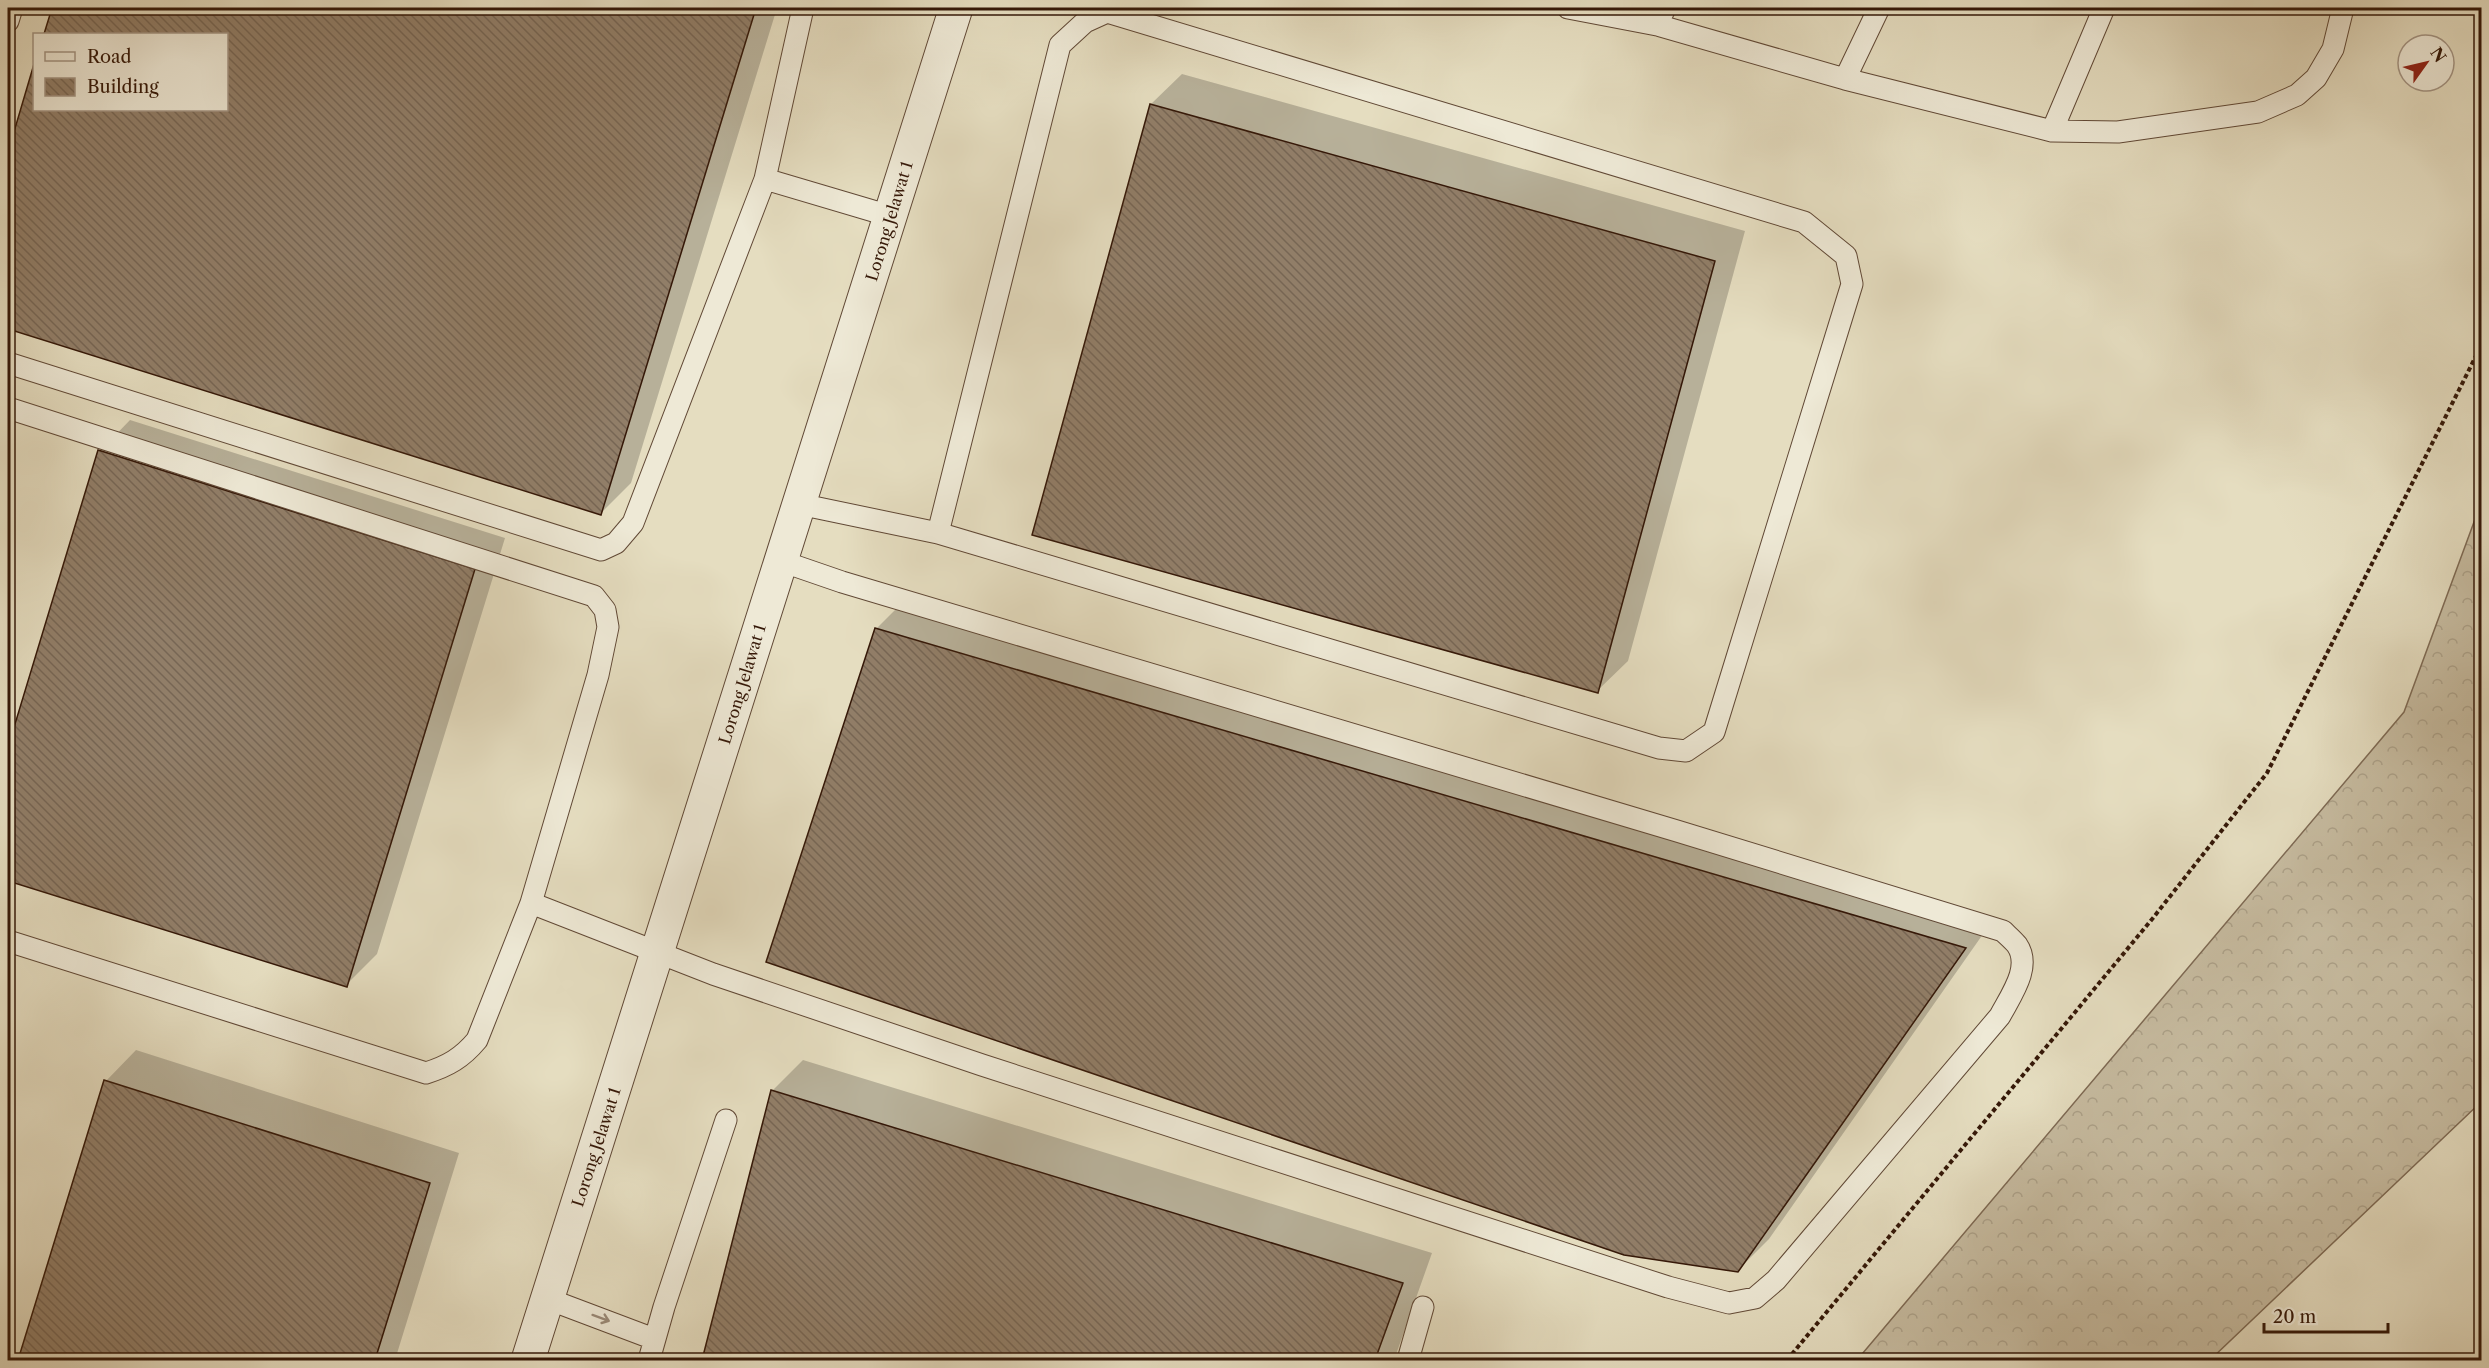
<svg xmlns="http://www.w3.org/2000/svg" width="2489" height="1368" font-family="'Libre Caslon Text',serif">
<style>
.forest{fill:url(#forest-crowns);stroke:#7e6a54;stroke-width:1.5}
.shadow{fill:#0003}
.building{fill:url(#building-back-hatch);stroke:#351808;stroke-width:1.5}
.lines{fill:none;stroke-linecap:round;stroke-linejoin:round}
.lane-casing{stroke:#614936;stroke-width:23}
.street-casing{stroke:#614936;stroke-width:35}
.path{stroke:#351808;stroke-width:4;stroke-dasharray:4.5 3;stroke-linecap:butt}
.lane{stroke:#eee9d6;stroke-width:21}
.street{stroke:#eee9d6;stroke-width:33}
.oneway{stroke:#9b8b79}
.labels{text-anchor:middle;stroke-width:6;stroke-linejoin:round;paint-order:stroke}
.street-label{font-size:16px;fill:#351808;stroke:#eee9d6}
</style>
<defs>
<pattern id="forest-crowns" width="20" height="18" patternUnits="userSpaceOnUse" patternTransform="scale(1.5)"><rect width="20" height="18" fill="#c7bca1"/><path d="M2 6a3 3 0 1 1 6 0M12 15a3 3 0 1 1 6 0" fill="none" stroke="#aca189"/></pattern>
<pattern id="building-back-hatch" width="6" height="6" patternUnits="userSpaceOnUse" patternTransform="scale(1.5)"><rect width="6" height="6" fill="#917e68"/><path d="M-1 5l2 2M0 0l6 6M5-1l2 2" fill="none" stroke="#776654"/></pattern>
</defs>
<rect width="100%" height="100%" fill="#e5ddc0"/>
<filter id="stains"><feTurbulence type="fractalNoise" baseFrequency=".00333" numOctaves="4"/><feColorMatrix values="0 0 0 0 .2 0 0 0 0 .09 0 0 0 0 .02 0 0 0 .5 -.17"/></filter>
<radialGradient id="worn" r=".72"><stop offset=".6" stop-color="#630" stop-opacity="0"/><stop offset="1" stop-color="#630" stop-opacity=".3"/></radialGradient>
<path class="forest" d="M2481,503V1102L2210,1360H1857L2404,712Z"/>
<path class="shadow" d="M53,8H777L631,483L600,514L8,327V157L34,69V110H226V34H45Z
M1182,74L1745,231L1628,661L1597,691L1151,104Z
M130,420L505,538L377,954L346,985L8,879V752L100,451Z
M907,598L1995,917L1769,1239L1738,1270L876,629Z
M136,1050L459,1153L395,1360H19L106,1081Z
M803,1060L1432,1253L1394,1360H703L772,1091Z"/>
<path class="building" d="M52,8H756L601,515L8,329V152L34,64V110H226V34H44Z
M1150,104L1715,261L1598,693L1032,535Z
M98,450L475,569L347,987L8,881V747Z
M875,628L1966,948L1738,1272L1624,1255L766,962Z
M104,1080L430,1183L375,1360H18Z
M771,1090L1403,1283L1375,1360H702Z"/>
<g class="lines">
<g class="lane-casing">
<path id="lane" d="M1568,8L1657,25L1845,79L2052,131L2118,132L2258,112L2297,95L2316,78L2333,49L2343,8
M8,21L12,8
M1657,25L1665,8
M1845,79L1879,8
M2052,131L2104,8
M765,179L803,8
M8,363L601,550L616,543L633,523L765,179L890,216
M8,408L594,596L605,610L608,627L598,675L531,903
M799,504L938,533L1659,748L1686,751L1714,732L1852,284L1846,256L1804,222L1107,12L1085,22L1060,45L938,533
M8,941L426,1073C448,1066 462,1058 477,1040L531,903L713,974L982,1065L1668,1287L1729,1303L1755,1298L1776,1280L2000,1016C2011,995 2032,967 2017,945C2013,940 2007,935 2003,931L1677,831L842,582L781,561
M548,1299L654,1339
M649,1360L664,1307L726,1120
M1408,1360L1423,1307"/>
</g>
<g class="street-casing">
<path id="street" d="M528,1360L956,8"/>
</g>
<path class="path" d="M1787,1360L2153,918L2267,773L2482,344"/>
<use href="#lane" class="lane"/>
<use href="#street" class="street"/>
</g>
<defs><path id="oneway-shaft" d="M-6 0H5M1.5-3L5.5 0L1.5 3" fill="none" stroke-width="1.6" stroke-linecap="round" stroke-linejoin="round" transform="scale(1.5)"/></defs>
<use class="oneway" href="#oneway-shaft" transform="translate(601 1318) rotate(20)"/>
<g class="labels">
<g class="street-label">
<text transform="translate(889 221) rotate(-73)" y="6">Lorong Jelawat 1</text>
<text transform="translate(742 684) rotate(-73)" y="6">Lorong Jelawat 1</text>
<text transform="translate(596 1147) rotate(-72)" y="6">Lorong Jelawat 1</text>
</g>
</g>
<rect width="2489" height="1368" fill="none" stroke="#e5ddc0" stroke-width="30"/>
<rect x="9" y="9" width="2471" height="1350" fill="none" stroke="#351808" stroke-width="3"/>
<rect x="15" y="15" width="2459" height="1338" fill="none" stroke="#351808" stroke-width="1.5"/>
<rect x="33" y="33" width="195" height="78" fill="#eee9d6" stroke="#a49584" stroke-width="1.5"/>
<rect x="45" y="52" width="30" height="9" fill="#eee9d6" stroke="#a49584" stroke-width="1.5"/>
<text x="87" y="63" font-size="18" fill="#351808">Road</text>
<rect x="45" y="78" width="30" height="18" fill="url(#building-back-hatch)" stroke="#a49584" stroke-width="1.5"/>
<text x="87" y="93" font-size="18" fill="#351808">Building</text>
<g transform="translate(2426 63) rotate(56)"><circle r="28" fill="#eee9d6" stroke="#a49584" stroke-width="1.5"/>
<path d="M0-4.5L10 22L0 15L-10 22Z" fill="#8f2418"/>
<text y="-9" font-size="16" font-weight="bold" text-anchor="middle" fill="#351808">N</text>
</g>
<path d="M2264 1323v9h124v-9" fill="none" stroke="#351808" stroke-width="3"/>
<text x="2273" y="1323" font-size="18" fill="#351808" stroke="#eee9d6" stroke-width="4.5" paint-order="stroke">20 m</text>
<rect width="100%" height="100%" filter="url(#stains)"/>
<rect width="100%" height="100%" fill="url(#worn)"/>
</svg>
